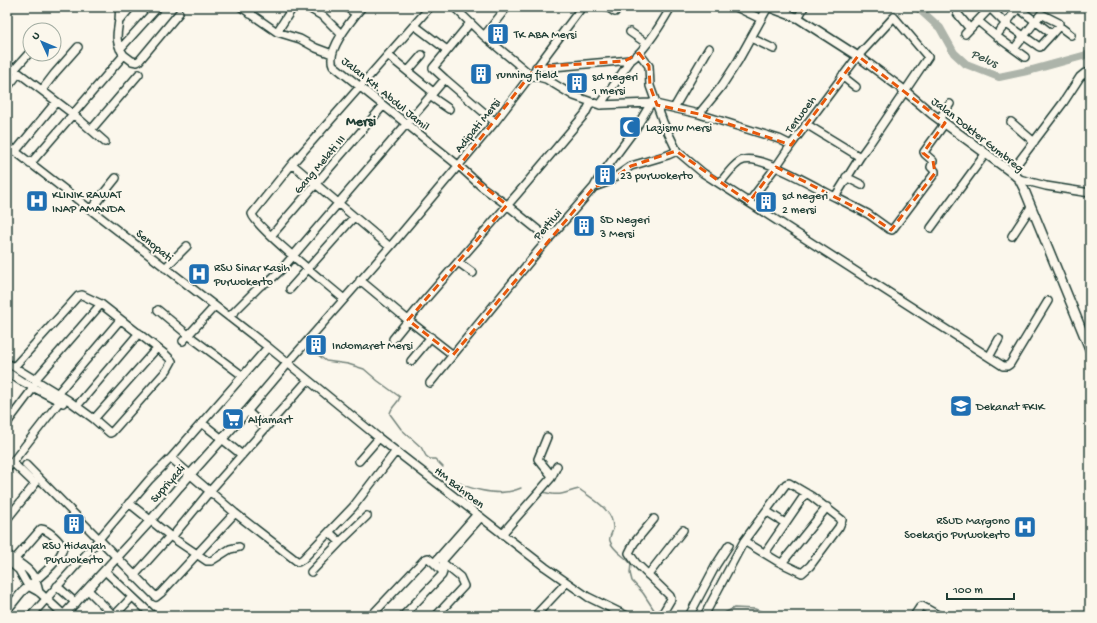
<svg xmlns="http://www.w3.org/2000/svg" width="1097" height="623" font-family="'Gochi Hand',sans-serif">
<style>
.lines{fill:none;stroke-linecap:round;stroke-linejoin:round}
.stream{stroke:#74847b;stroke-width:1.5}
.river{stroke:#adb4aa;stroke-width:8}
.minor-casing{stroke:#1f3d34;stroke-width:10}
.major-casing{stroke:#1f3d34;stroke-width:11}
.minor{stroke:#fbf7ec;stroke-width:7}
.major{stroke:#fbf7ec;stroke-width:8}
.marked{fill:none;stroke:#e8590c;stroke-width:3;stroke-dasharray:8 5;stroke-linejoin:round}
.labels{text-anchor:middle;stroke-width:4;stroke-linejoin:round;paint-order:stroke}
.poi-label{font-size:12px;fill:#1f3d34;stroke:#fbf7ec;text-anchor:start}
.street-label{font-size:12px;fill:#1f3d34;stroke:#fbf7ec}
.water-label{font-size:13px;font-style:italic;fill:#425b52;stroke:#fbf7ec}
.quarter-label{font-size:14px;font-weight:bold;fill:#1f3d34;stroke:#fbf7ec}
</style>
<rect width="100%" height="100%" fill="#fbf7ec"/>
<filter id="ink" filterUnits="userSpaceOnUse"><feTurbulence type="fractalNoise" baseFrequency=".025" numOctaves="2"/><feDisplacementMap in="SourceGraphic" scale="8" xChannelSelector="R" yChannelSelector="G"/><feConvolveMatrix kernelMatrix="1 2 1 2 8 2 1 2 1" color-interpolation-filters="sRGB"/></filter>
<g filter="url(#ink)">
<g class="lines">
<path class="stream" d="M309,348L326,361L348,364L364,369L378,381L400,397C398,404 391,406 390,414L401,429L421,447L426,456L430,459H435L443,467
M460,483C469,489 494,494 505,492C510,492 516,490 521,488
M543,492C561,497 562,493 579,489C592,499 613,509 613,527C614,532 608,536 610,541C613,551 625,556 631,564L630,573L632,581L643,593L658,616
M719,616L734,608L755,609L773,616"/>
<path class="river" d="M917,7L940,28L954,53L966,64L999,77L1032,70L1090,54"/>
<g class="minor-casing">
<path id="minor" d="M241,7L277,32L300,39L316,48L332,54
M307,7L324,17L341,34
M346,7L356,14
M362,7C353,18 326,50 333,65L459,166L482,187L507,205L549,239
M454,7L484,36L531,75L582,7
M607,7L615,12
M736,7L761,19
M989,7L1005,23L1038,46L1040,47L1052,34
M957,13L970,29
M250,14L254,7
M798,18L804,7
M120,20L131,7
M978,21L996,36L1025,57
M470,23L433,68L445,79L495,122
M414,25L447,50
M277,32L293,7
M630,32L646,43
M965,34L991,7
M484,36L507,7
M996,36L1018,8L1052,34L1059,26L1071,35
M751,38L774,49
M120,49L158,7
M1014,49L1041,14L1059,23V26
M639,53L649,66L650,86L663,122L677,151L703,173L1003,366H1007L1010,364L1048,301
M124,55L132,61L137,62L139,61L179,13
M390,57L433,92
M7,64L73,114L105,142
M536,67H553L631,60C645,51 663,21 671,7
M14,70L30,52
M408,71L422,55
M842,76L856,87
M7,88L18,74
M42,90L55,73L78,47
M430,96L449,109
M600,105L631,60
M674,108L709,48
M699,114L779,139L791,145L858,56L894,17L928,57L870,143L860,157L835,197C817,188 762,155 744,160C736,161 725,177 720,183
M939,119L950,104
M1011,122L1034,142
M806,124L860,157
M91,130L139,74
M7,145L268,347L379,438L545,567L588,597L627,616
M15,152L56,102
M30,164L124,55C110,36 122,27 119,7
M292,164L390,247
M1011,172L1063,103L1080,77L1085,73L1090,77
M846,177L862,185
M1019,179L1046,186L1090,193
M594,187L608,182L631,166L668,155L677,151
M835,197L868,214L889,229L892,230L935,173V171L931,167L933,161L925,154L924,152L945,123
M749,202L778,164L791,145
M91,209L116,178
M931,228L986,153
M271,236L383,106
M1012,236L1031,207
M458,262L473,273
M165,268L187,246
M360,280L408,320L453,355
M290,289L354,217
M344,299C329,286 255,227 252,214L292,164L430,7
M158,310L188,335L243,376
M229,317L260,286L269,281L281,270L445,79
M393,339L424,301L519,192L585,114L591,102
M183,341L215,306
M989,357L999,339
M411,361L431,337
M7,363L14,367L68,400L94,419L110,433L112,432L167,370L172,361L166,355L101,304L82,295L78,296L14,367
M287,364L390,247L495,122L531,75L546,79L574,96L600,105L651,103L699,114L721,87L738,61L768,7
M7,372L21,381L63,403
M35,380L101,304
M430,383L539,250L594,187L599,178L636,128L651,103
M58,393L120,320
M77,406L139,333
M247,411L266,428
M94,419L157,348
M7,423L34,387
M202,423L242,455
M171,458L235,513L298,562L303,559L353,507L396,451
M359,461L379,438
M26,465L156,597L161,593L235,513
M7,469L60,401
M552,476L557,466
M129,503L170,536L207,561H211L230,549L239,547
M766,511L785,523
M7,519L35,484L12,462
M654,519L634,543L629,553L636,563L670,596L671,599L661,616
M329,532L340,542L367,516
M502,534L551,478L552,476L538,459L547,437
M172,537L210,491L308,380
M765,553L806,493
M7,554C24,568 34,568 39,592
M7,560L19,570L28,586L39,592L64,615
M782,563L827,507
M105,571L153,616
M311,572L340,542
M648,575L683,530
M134,576L170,536
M57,586L76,603
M88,590L114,616
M7,610C12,605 16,599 21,593C32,582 60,563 63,548C60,541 49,530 41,529L15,559
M31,616L88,552L149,480L171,458L268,347
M114,616L132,597
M371,616L425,559L428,558L434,563
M403,616L442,575L443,572L434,563L477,514
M436,616L464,586L460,577L443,563V560L481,517
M535,616L566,583
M689,616L716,565L729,545
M704,616L744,541L786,484L789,483L811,496L842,520L839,527L810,566L802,573L777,561L744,541
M914,616L920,607L922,606L940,616"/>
</g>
<g class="major-casing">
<path id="major" d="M769,7L798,18L862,59L905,91L932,114L1011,172L1019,179L1024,189L1090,350
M63,616L151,520L179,487L247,411L287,364"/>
</g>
<use href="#minor" class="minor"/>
<use href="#major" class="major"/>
</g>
</g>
<path class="marked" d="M639,53L649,66L650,86L657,105L699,114L791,145L858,56L945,123L923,153L933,161L935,173L891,230L868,214L776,167L749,202L676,151L631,166L608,182L594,187L453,355L408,320L507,205L459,166L536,67L625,61Z"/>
<defs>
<g id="building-square" transform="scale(1.15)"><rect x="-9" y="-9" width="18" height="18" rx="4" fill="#1f6fb2" stroke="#fbf7ec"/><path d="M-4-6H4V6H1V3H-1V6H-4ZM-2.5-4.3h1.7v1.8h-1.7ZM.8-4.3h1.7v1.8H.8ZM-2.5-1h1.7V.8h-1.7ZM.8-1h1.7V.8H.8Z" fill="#fff"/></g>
<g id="mosque-square" transform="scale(1.15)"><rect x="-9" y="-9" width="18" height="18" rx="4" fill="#1f6fb2" stroke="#fbf7ec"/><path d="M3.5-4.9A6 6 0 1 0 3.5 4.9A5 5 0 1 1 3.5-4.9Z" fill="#fff"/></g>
<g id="hospital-square" transform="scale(1.15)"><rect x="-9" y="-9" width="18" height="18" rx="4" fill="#1f6fb2" stroke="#fbf7ec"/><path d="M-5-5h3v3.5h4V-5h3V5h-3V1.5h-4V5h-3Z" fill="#fff"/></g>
<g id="university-square" transform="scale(1.15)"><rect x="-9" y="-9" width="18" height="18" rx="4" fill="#1f6fb2" stroke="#fbf7ec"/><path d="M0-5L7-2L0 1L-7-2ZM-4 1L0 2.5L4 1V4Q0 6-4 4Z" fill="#fff"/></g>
<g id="supermarket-square" transform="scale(1.15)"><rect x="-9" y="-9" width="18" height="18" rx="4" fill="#1f6fb2" stroke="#fbf7ec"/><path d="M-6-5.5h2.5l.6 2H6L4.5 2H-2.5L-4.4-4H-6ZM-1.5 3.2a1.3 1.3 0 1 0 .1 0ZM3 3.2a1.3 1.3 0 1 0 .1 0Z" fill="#fff"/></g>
</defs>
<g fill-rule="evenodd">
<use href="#building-square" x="498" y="34"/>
<use href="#building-square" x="481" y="74"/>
<use href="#building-square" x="577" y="83"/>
<use href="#mosque-square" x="630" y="127"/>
<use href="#building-square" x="605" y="175"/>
<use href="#hospital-square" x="37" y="201"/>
<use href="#building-square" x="766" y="202"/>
<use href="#building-square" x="584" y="226"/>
<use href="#hospital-square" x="199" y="274"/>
<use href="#building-square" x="316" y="345"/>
<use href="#university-square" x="961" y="406"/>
<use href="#supermarket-square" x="233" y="419"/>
<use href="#building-square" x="74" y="524"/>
<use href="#hospital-square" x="1025" y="527"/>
</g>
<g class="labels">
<g class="poi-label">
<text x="514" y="38">TK ABA Mersi</text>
<text x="496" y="78">running field</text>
<text x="592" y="80">sd negeri<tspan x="592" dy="14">1 mersi</tspan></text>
<text x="646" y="131">Lazismu Mersi</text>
<text x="620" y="179">23 purwokerto</text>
<text x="52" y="198">KLINIK RAWAT<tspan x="52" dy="14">INAP AMANDA</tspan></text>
<text x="782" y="199">sd negeri<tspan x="782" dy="14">2 mersi</tspan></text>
<text x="600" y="223">SD Negeri<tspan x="600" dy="14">3 Mersi</tspan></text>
<text x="214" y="271">RSU Sinar Kasih<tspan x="214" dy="14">Purwokerto</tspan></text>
<text x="332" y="349">Indomaret Mersi</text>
<text x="976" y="410">Dekanat FKIK</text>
<text x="248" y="423">Alfamart</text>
<text x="1010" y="524" text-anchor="end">RSUD Margono<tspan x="1010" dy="14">Soekarjo Purwokerto</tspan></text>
<text x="74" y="549" text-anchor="middle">RSU Hidayah<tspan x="74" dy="14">Purwokerto</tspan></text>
</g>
<g class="street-label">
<text transform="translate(386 93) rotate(39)" y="4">Jalan KH. Abdul Jamil</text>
<text transform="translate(800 114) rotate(-53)" y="4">Terwoeh</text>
<text transform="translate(477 125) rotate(-51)" y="4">Adipati Mersi</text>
<text transform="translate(978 134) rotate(38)" y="4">Jalan Dokter Gumbreg</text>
<text transform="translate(319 164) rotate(-50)" y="4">Gang Melati III</text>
<text transform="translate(547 224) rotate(-49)" y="4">Pertiwi</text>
<text transform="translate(155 245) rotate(39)" y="4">Senopati</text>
<text transform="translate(167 483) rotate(-49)" y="4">Supriyadi</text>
<text transform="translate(460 487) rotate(38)" y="4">HM Bahroen</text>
</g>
<g class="water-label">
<text transform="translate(985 57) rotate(24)" y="5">Pelus</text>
</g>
<g class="quarter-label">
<text x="361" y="125">Mersi</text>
</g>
</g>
<rect width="1097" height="623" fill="none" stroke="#fbf7ec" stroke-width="24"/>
<rect x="12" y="12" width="1073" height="599" fill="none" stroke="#1f3d34" stroke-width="1.5" filter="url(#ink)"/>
<g transform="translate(42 42) rotate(314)"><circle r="19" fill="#fbf7ec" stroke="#a3ada2"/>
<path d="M0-3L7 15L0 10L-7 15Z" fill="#1f6fb2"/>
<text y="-6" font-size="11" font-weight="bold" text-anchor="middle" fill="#1f3d34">U</text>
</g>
<path d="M947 593v6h67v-6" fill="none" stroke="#1f3d34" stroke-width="2"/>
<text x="953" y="593" font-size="12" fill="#1f3d34" stroke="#fbf7ec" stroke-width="3" paint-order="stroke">100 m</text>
</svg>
